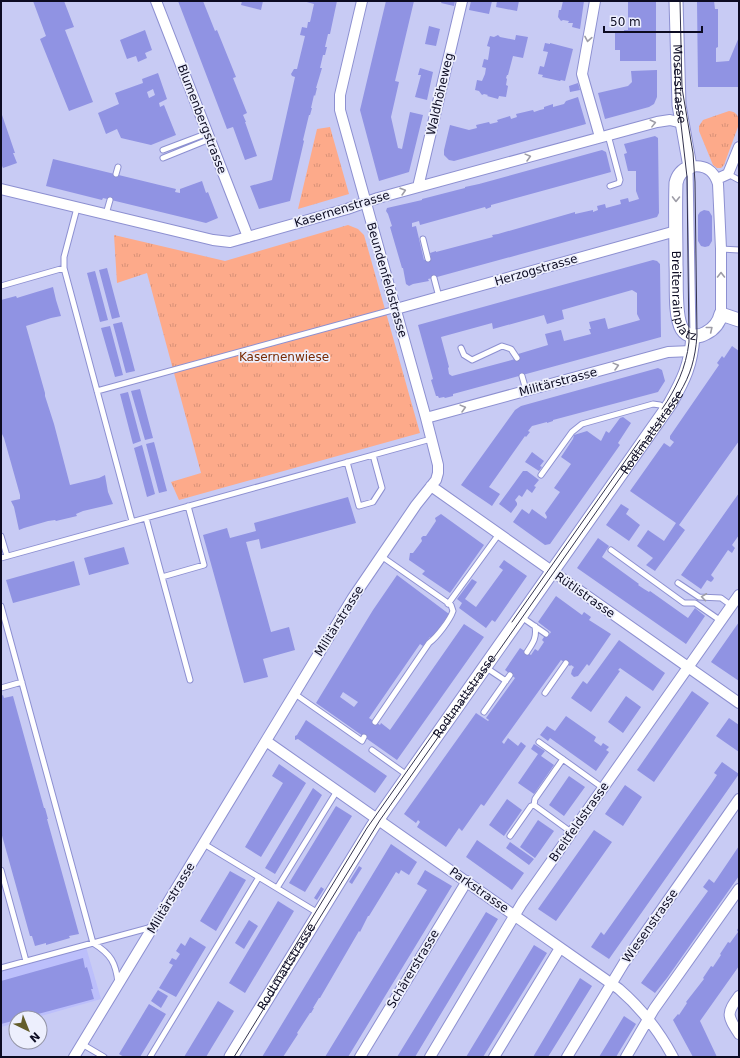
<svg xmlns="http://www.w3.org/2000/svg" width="740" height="1058" font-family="'DejaVu Sans',sans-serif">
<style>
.built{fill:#bcbffb}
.park{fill:url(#park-tufts)}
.building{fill:#9093e3;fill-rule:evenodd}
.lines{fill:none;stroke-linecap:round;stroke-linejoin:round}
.service-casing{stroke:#8d90d1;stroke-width:7}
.minor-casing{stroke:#8d90d1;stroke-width:12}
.tertiary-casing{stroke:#8d90d1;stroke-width:15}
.service{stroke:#fff;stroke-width:5}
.minor{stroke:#fff;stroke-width:10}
.tertiary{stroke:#fff;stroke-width:13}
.tram{stroke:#34344f;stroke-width:1}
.oneway{stroke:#9e9da7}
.labels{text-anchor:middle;stroke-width:3.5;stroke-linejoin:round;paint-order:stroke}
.street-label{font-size:12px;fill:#0c0b22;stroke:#edeffd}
.park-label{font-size:12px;fill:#782a04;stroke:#edeffd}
</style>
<defs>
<pattern id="park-tufts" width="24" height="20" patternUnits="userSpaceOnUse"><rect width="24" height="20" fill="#fdaa8a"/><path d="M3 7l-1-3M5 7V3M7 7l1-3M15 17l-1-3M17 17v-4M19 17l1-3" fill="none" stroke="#d89177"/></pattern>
</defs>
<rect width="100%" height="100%" fill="#c8cbf4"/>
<path class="built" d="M86,947L101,999L34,1018H16V1023L1,1027V970Z"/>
<path class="park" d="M729,111C737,112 739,116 739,124L724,165L721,168H717L713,165L699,131V126L703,120Z
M330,127L349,194L298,209L317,129Z
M348,225L358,229L364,235L420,433L179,500L171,482L201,473L147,273L117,283L114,235L225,261Z"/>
<path class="building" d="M33,1H64L74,27L65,30L93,102L69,111L40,39L46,36Z
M178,1H203L215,31L217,30L236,77L233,78L247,113L243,115L246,122H245L257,156L245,160L233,127L227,129Z
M242,1H263L261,10L241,5Z
M303,1H337L330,34H328L325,47H327L325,55H323L320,68H322L316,88H317L315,96L314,95L311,108H312L310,115H309L303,140L304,141L290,201L259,209L250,186L272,180L295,77L292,76L291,74L294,69H297L305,36L300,35L302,27L307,28L308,22H310L314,4Z
M386,1H414L395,81L399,82L391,117L398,148L402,149L410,112L423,115L409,172L379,181L360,110Z
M442,1H455L454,6L441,3Z
M471,1H492L489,14L469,10Z
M497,1H519L517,11L496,7Z
M563,1H584L580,29L572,27L573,23H568L569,21L563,20L561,21L558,17L559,10H561Z
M628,1H656V61H620V50H615V33H624V30H628Z
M697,1H714L715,9H718V47L716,48V62L729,61L739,37V87H698Z
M429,26L440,29L436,46L425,44Z
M145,30L152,50L145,53L147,58L138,62L136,56L127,59L120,40Z
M498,35L500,37L515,40L516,35L528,37L523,58L513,56L508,75H507L506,78L507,79L506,85L508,86L506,97L499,96L498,99L487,96L488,95L484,94L482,95L479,91L475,90L477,80L482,81L485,74L486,68L482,67L484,59L488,60L490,47L487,46L490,36L494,37Z
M545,43L550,44V43L573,49L565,81L561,80L560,81L542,77L543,75L538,74L540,66L544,67L548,52L543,51Z
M420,68L433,72L427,100L415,97L421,75H418Z
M657,70V97L654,104L649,107L605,119L598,93L628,86L632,82L631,71Z
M158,73L167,99L159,103L160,107L164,105L176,135L151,145L121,138L117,129L106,134L98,113L119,104L115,93L143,83L142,79ZM153,89L155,95L149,98L147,92Z
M578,83L580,90L570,92L569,86Z
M578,97L586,124L454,161L449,160L444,155V150L450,125L469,130L477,128L476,125L489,122L490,124L498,122L497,120L510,116L511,119L517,117L516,114L533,110L534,112L540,110L544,109V107L553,104V107L564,104L566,101Z
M1,112L15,153H13L17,163L3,168L2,166H1Z
M655,136L658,138L659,213L657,217L437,277L428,279L429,281L413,284L409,286L406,284L403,268H402L390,227L392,226L388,214L386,211L387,208L422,200V199L457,190L465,188V187L479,184L602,150L606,152L611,172L491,205V207L486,209L485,207L420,225L419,221L412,223V227L416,226L424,260L431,258L430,253L436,251V252L493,237L492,235L498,234L575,212V214L593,210V212L598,210L597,206L605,204L606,208L621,204L620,200L628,198L629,202L639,199L636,191V171H628L624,154L627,153L624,144Z
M53,159L176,189L175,192L180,193V189L202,181L206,193L208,192L218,218L206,223L103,198L104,196L102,200L46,186Z
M704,210L709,211L712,216V241L709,246L705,247L701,246L698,241V215L700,212Z
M653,260L657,261L660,264L661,337L453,394V396L445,398L444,397L439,398L438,396H436L431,380L433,379L418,325ZM632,290L637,293V314L640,320L608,329L605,318L589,322L591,329H589L591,334L564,341L561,330L545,334L548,345L518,354L519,358L452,376L449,374L448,368L449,367L441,337L492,323L493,329L544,315L547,324L564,319L562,310Z
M107,268L120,317L112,319L99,270Z
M95,271L108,320L100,322L87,273Z
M53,287L56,300L61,316L51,318L26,326L45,393V396L54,424L70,485L99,478L105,475L108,492L113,504L83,511L76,514L77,516L56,521L55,520L48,521L24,528L19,530L14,507L11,501L20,499V495L4,438L2,434L1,435V300L16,296L17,298L20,297Z
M122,322L135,371L126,373L113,324Z
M110,326L123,375L115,377L101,328Z
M732,346L739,351V441L679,525L685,530L655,571L646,565L653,558L637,546L648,530L664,541L676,523L630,491L664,443L670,447L674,442L670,439V436L719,365L717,363L722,356L724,358Z
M658,368L662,370L665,381L658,392L553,420V421L547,423V422L532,426L528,431L530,432L526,437L525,436L489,487L500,494L492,506L461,485L515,410L521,406Z
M140,389L153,438L145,440L131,391Z
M128,392L141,441L133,444L120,394Z
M623,417L631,423L618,443L620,445L550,544L545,545L513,522L522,509L529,514L532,509L546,519L547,517L545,513L560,492L554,488L571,464L561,457L573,439L574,435L587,431L601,441L606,431L609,433L620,418Z
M154,442L167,491L159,493L146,444Z
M142,445L155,494L147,497L134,448Z
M532,452L544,461L540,466L542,467L539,471L525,462Z
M523,471H527L539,480L534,486L536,487L532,493L527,489L522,497L519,495L515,500L517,503V505L511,513L499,504Z
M739,493V535L732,545L735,548L732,553L728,550L711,575L714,578L713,580L711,582L707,580L701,589L681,575Z
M348,497L356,523L261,549L259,539L246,542L271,632L289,627L295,650L263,659L268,677L244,683L203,535L227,528L230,538L256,531L254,523Z
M621,504L629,509L626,514L640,525L629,541L606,525Z
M441,514L484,545L450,593L422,574L425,571L409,560L410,553H413L422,541L421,538L423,536H426L436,521L435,518Z
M598,538L609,546L602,557L639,584L638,585L644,589L649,592L650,591L688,618L695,608L705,616L686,644L577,568Z
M124,547L129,564L89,575L84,558Z
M504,560L527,576L495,622L492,620L486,628L459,608L462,603L457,599L472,579L477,582L465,599L476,607L503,570L499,567Z
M74,561L80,585L13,603L6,580Z
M397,575L449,614L432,638L430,637L423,646L420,644L369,718L380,725L381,723L390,730L464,624L484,637L397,760L316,703L373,610ZM343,692L358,702L354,707L340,697Z
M556,596L582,615L584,612L591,617L589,620L611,634L589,666L587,664L578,676L574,677L571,674L572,670L574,667L571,665L570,666L561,660L502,742L504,744L508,738L518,746L521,742L526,746L484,806L481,804L462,831L459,828L446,847L417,827L420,822L418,820L416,823L404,814L476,713L488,721L489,720L486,718L515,678L505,670L520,648L531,655L535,649L538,651L544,642L542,640L546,634L549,635L551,632L538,622Z
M739,622V681L711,662Z
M619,640L665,673L653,691L620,668L618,670L620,671L591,712L571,698L583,681L587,684Z
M692,691L709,703L654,782L637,770Z
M3,695L4,698L13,696L44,808H45L48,819H47L79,934L69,936L70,938L46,945V943L35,946L32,936H30L1,832V696Z
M626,696L641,707L623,733L608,722Z
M566,716L596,737L594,741L601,746L603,743L609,747L606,750L609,752L596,771L550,738L548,741L540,735L547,726L555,731Z
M729,718L739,725V752L716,736Z
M306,720L387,776L375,793L298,739L295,740V736L297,735Z
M534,744L545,751L541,756L554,765L534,794L518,783L538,754L531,749Z
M722,762L739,774L609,959L591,947L601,932L604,935L711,784L717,775L714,773Z
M279,764L306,783L261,857L245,847L283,783L272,776Z
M569,776L585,787L564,816L549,805Z
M625,785L642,797L623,826L605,814Z
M313,788L322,795L275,874L265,868Z
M507,799L522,810L504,836L489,825Z
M336,806L352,816L305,892L289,883Z
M538,820L554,831L535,858L520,847Z
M594,830L612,842L556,921L538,909Z
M477,840L524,873L512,890L466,857Z
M510,842L534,859L529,865L506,848Z
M391,844L417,862L409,875L401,870L399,874L396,872L369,916H368L360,932L359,931L320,998H319L313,1008H314L311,1013H310L297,1033L298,1034L283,1057H262Z
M739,846V876L667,978L655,993L641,983L708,891L703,887L709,879L714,883Z
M359,866L362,868L352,884L349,882Z
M425,870L452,886L348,1057H325L427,890L417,884Z
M230,871L246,880L216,931L200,921Z
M321,887L324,889L317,900L314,898Z
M278,901L294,911L245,993L229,983Z
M486,912L498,919L445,1007L415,1057H397Z
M249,920L258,926L244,949L235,943Z
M739,927V966L700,1021L717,1057H693L673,1020L678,1014L679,1015L687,1003L686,1002L704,979L703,978L711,966L713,967L721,955L720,954L728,942L730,943L738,932L737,930Z
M190,937L206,947L176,997L159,988L173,965L169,963L172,958L176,960L180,954L176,951L181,943L185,946Z
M534,945L547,953L496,1036L483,1057H466Z
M83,958L85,968L87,967L90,977L93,989H91L94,999L23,1018H16V1020L1,1024V981Z
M580,978L592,986L548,1057H533Z
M158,990L168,996L161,1008L151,1001Z
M218,1001L234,1011L212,1047L206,1057H184Z
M149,1004L166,1014L163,1019L140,1057H124L119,1054Z
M624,1016L636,1024L622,1047L616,1057H599Z"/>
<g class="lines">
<g class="service-casing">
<path id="service" d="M608,135L620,180L619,183L610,186
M163,150L208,133
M163,158L210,139
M690,168L693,335
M116,174L118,167
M728,174L739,180
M77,208L64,257V268L132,521
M106,214L110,200
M423,239L428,259
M721,249L739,250
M434,278L439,297
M1,286L64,268
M461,348L464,355L472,360L502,346L511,349L517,358
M522,376L526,390
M97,391L396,309
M347,462L359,506L373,502L382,488L373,455
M541,475L572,432L582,424L653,404L660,405L665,409
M146,518L190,680
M1,536L7,556
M611,550L684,603H695L721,621
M1,558L431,439
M162,577L204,565L188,506
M678,583L699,597L721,598L732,606
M448,604L499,534
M1,606L93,943C111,954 116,963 118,983
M520,616L546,634
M527,652C533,643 537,638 535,626
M485,667L506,681
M1,688L22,682
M545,693L566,663
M295,694L362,741L364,737
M484,712L510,675
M375,722L429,643C437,637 450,620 453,611L451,605L381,556
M539,742L603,788
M372,750L407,775
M563,759L535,799L534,805L571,832
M510,836L531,806L534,805
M204,844L318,913
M1,870L26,961
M277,888L337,791
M1,968L152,927
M82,1044L104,1057
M150,1057L259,877"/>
</g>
<g class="minor-casing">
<path id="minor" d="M156,1L248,237
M595,1L582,74L600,137
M690,167C704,164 714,170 718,184L721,249V314
M717,179L728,174L739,147
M418,187L462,1
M1,189L213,240L230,242L347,209L378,198L657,122L670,120L682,123
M396,309L676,231
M426,418L668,352L692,351
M431,486L739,703
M266,741L619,989C641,1008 659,1031 673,1057
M739,996C726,1014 727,1015 739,1034
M74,1057L352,599L416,505L436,480L438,473V465L426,418L340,110V95L362,1
M360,1057L467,881
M430,1057L522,903L739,595
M494,1057L560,948
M567,1057L624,963L739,799
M626,1057L654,1009L739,889"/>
</g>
<g class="tertiary-casing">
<g id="tertiary">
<path id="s1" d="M676,1L679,105L690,167C682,170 678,174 676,183C675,210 676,238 676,265C677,281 674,316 682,329C687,337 698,338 706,333C714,329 719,323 721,314L739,320"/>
<path id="s2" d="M231,1057L373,826L670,404C684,379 691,365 693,336"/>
</g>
</g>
<use href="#service" class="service"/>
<use href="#minor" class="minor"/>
<use href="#tertiary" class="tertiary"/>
<g class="tram">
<path d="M662,409C676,389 686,368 689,342L687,177L681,124L676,97L675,64"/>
<path d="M512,622L640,440"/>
<path d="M273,982L367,828L436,730"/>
<path id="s3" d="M234,1057L380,820L679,394C691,374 695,359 697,336L695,182L693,153L682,88L680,1"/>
</g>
</g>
<defs><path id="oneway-chevron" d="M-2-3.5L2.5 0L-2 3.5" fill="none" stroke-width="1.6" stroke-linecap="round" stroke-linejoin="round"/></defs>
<g class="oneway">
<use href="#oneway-chevron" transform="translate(588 39) rotate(100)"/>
<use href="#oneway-chevron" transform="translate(653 123) rotate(-14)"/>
<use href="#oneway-chevron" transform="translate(528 157) rotate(-15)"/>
<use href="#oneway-chevron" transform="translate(403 191) rotate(-16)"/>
<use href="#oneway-chevron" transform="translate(676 199) rotate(91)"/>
<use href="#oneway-chevron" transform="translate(721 275) rotate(-90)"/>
<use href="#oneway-chevron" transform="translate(710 329) rotate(-39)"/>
<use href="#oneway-chevron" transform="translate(616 366) rotate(-15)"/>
<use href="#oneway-chevron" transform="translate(463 408) rotate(-15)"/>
<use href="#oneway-chevron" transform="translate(704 597) rotate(-172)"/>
</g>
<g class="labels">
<g class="street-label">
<text dy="4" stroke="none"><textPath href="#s1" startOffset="83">Moserstrasse</textPath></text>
<text transform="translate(440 94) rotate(-77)" y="4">Waldhöheweg</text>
<text transform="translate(202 119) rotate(69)" y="4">Blumenbergstrasse</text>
<text transform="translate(342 209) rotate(-17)" y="4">Kasernenstrasse</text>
<text transform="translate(536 270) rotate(-16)" y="4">Herzogstrasse</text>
<text transform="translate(387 280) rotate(74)" y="4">Beundenfeldstrasse</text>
<text dy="4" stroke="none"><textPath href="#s1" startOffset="305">Breitenrainplatz</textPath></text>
<text transform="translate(558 382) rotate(-15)" y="4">Militärstrasse</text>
<text dy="4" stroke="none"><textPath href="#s3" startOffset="752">Rodtmattstrasse</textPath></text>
<text transform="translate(585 595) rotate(35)" y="4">Rütlistrasse</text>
<text transform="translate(339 621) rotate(-58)" y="4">Militärstrasse</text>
<text dy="4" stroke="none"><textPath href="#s2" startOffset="430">Rodtmattstrasse</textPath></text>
<text transform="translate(579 822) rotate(-55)" y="4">Breitfeldstrasse</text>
<text transform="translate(479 890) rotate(35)" y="4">Parkstrasse</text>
<text transform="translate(171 898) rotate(-59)" y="4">Militärstrasse</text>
<text transform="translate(650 926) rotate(-55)" y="4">Wiesenstrasse</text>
<text dy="4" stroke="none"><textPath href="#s2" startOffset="106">Rodtmattstrasse</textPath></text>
<text transform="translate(413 969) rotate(-59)" y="4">Schärerstrasse</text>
</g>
<g class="park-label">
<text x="284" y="361">Kasernenwiese</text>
</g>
</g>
<rect width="740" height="1058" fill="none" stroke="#0c0b22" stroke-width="4"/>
<g transform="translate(28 1030) rotate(137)"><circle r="19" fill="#edeffd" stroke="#9394a5"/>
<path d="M0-3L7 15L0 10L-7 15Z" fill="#645d2a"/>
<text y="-6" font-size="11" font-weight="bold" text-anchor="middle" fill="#0c0b22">N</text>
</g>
<path d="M604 26v6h98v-6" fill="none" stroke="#0c0b22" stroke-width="2"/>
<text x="610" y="26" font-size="12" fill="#0c0b22" stroke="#edeffd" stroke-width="3" paint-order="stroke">50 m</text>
</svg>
